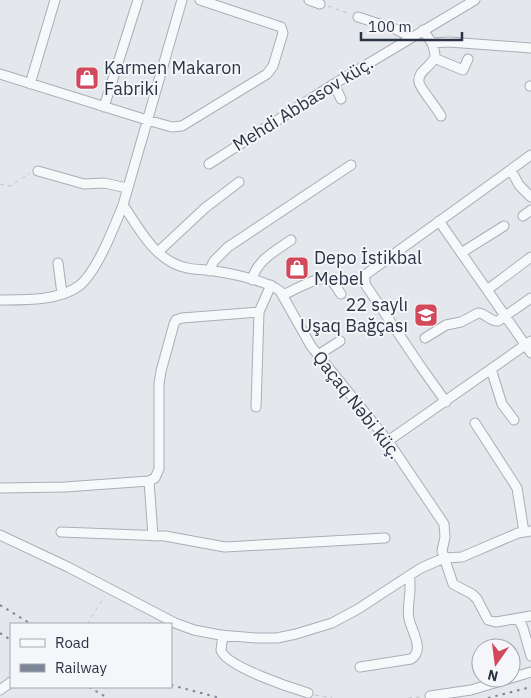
<svg xmlns="http://www.w3.org/2000/svg" width="531" height="698" font-family="'IBM Plex Sans',sans-serif">
<style>
.lines{fill:none;stroke-linecap:round;stroke-linejoin:round}
.minor-casing{stroke:#a9aeb7;stroke-width:11}
.path{stroke:#c2c5cb;stroke-width:1;stroke-dasharray:4 4;stroke-linecap:butt}
.minor{stroke:#f7f8fa;stroke-width:9}
.rail{stroke:#7d8696;stroke-width:2;stroke-dasharray:2.5 5;stroke-linecap:butt}
.labels{text-anchor:middle;stroke-width:4;stroke-linejoin:round;paint-order:stroke}
.poi-label{font-size:18px;fill:#2b3445;stroke:#f4f6f9;text-anchor:start}
.street-label{font-size:18px;fill:#2b3445;stroke:#f4f6f9}
</style>
<rect width="100%" height="100%" fill="#e4e7ec"/>
<g class="lines">
<g class="minor-casing">
<path id="minor" d="M182,0L123,205C137,225 150,251 173,263C186,270 199,269 214,271C230,273 267,281 280,291L311,346L388,441L444,524L445,537L442,551L453,584L472,594L477,599L488,620L496,622L531,616
M309,0L320,4
M358,17L395,29L411,37
M423,30L432,43L449,42L531,48
M432,43C433,47 435,51 435,55C434,66 417,70 419,82C419,87 437,108 441,116
M434,58L463,70L468,59
M0,74L147,120L172,127L182,126L267,74L273,66L283,33L281,27L200,0
M30,84L55,0
M334,84L341,99
M530,86H531
M104,107L138,0
M209,164L334,84L475,0
M511,170L519,185L531,197
M38,171L84,184L104,183L127,188
M523,216L531,210
M439,221L531,353
M158,252L205,208L239,182
M461,253L504,226
M58,263L62,294
M209,271L214,261L228,247L351,165
M252,280C257,260 274,252 291,240
M487,290L531,257
M283,295C293,291 319,275 328,279C334,281 338,290 341,294
M0,300C25,300 58,301 79,286C97,272 114,227 123,205
M425,338L446,325L461,322L478,313C486,313 490,322 498,321L531,298
M318,355L340,341
M491,369L502,404L514,420
M446,402L421,367L365,284V275L531,155
M256,407L259,312
M475,423L517,488L524,532
M388,441L531,341
M149,481L153,536
M0,488L65,487L149,481L155,478L159,469V384L161,371L174,324L176,320L182,318L259,312L271,285
M61,532L165,536L225,547L385,538
M0,535L68,567L175,623L194,630L220,635L257,638H277L296,634L332,623L358,609L421,568L444,558L462,557L518,533L531,531
M518,618L523,628L531,656
M223,635L221,650C225,666 291,688 308,693
M360,667L411,659C425,650 412,632 409,619C406,605 413,590 409,576
M0,690L11,682
M430,696L471,690L531,672"/>
</g>
<path class="path" d="M328,6L350,14
M0,184L10,186L30,173
M430,319L433,324
M87,624L105,596
M315,695L332,698
M408,698L421,697"/>
<use href="#minor" class="minor"/>
<path class="rail" d="M0,605L31,624
M0,633L11,640
M171,685L220,698
M89,687L108,698
M488,698L531,687"/>
</g>
<defs>
<g id="shop-square" transform="scale(1.25)"><rect x="-9" y="-9" width="18" height="18" rx="4" fill="#d1495b" stroke="#f4f6f9"/><path d="M-5-2.5h2.3a2.7 3.5 0 0 1 5.4 0H5L5.5 6h-11ZM-1.5-2.5h3a1.5 2.3 0 0 0-3 0Z" fill="#fff"/></g>
<g id="school-square" transform="scale(1.25)"><rect x="-9" y="-9" width="18" height="18" rx="4" fill="#d1495b" stroke="#f4f6f9"/><path d="M0-5L7-2L0 1L-7-2ZM-4 1L0 2.5L4 1V4Q0 6-4 4Z" fill="#fff"/></g>
</defs>
<g fill-rule="evenodd">
<use href="#shop-square" x="87" y="78"/>
<use href="#shop-square" x="297" y="268"/>
<use href="#school-square" x="426" y="315"/>
</g>
<g class="labels">
<g class="poi-label">
<text x="104" y="74">Karmen Makaron<tspan x="104" dy="21">Fabriki</tspan></text>
<text x="314" y="264">Depo İstikbal<tspan x="314" dy="21">Mebel</tspan></text>
<text x="408" y="311" text-anchor="end">22 saylı<tspan x="408" dy="21">Uşaq Bağçası</tspan></text>
</g>
<g class="street-label">
<text transform="translate(303 104) rotate(-32)" y="6">Mehdi Abbasov küç.</text>
<text transform="translate(357 405) rotate(52)" y="6">Qaçaq Nəbi küç.</text>
</g>
</g>
<rect x="10" y="623" width="162" height="65" fill="#f4f6f9" stroke="#a4a8b1"/>
<rect x="20" y="639" width="25" height="8" fill="#f7f8fa" stroke="#a4a8b1"/>
<text x="55" y="648" font-size="15" fill="#2b3445">Road</text>
<rect x="20" y="664" width="25" height="8" fill="#7d8696" stroke="#a4a8b1"/>
<text x="55" y="673" font-size="15" fill="#2b3445">Railway</text>
<g transform="translate(496 663) rotate(194)"><circle r="24" fill="#f4f6f9" stroke="#a4a8b1"/>
<path d="M0-4L9 19L0 12L-9 19Z" fill="#d1495b"/>
<text y="-8" font-size="14" font-weight="bold" text-anchor="middle" fill="#2b3445">N</text>
</g>
<path d="M361 32v8h101v-8" fill="none" stroke="#2b3445" stroke-width="2.5"/>
<text x="368" y="32" font-size="15" fill="#2b3445" stroke="#f4f6f9" stroke-width="4" paint-order="stroke">100 m</text>
</svg>
